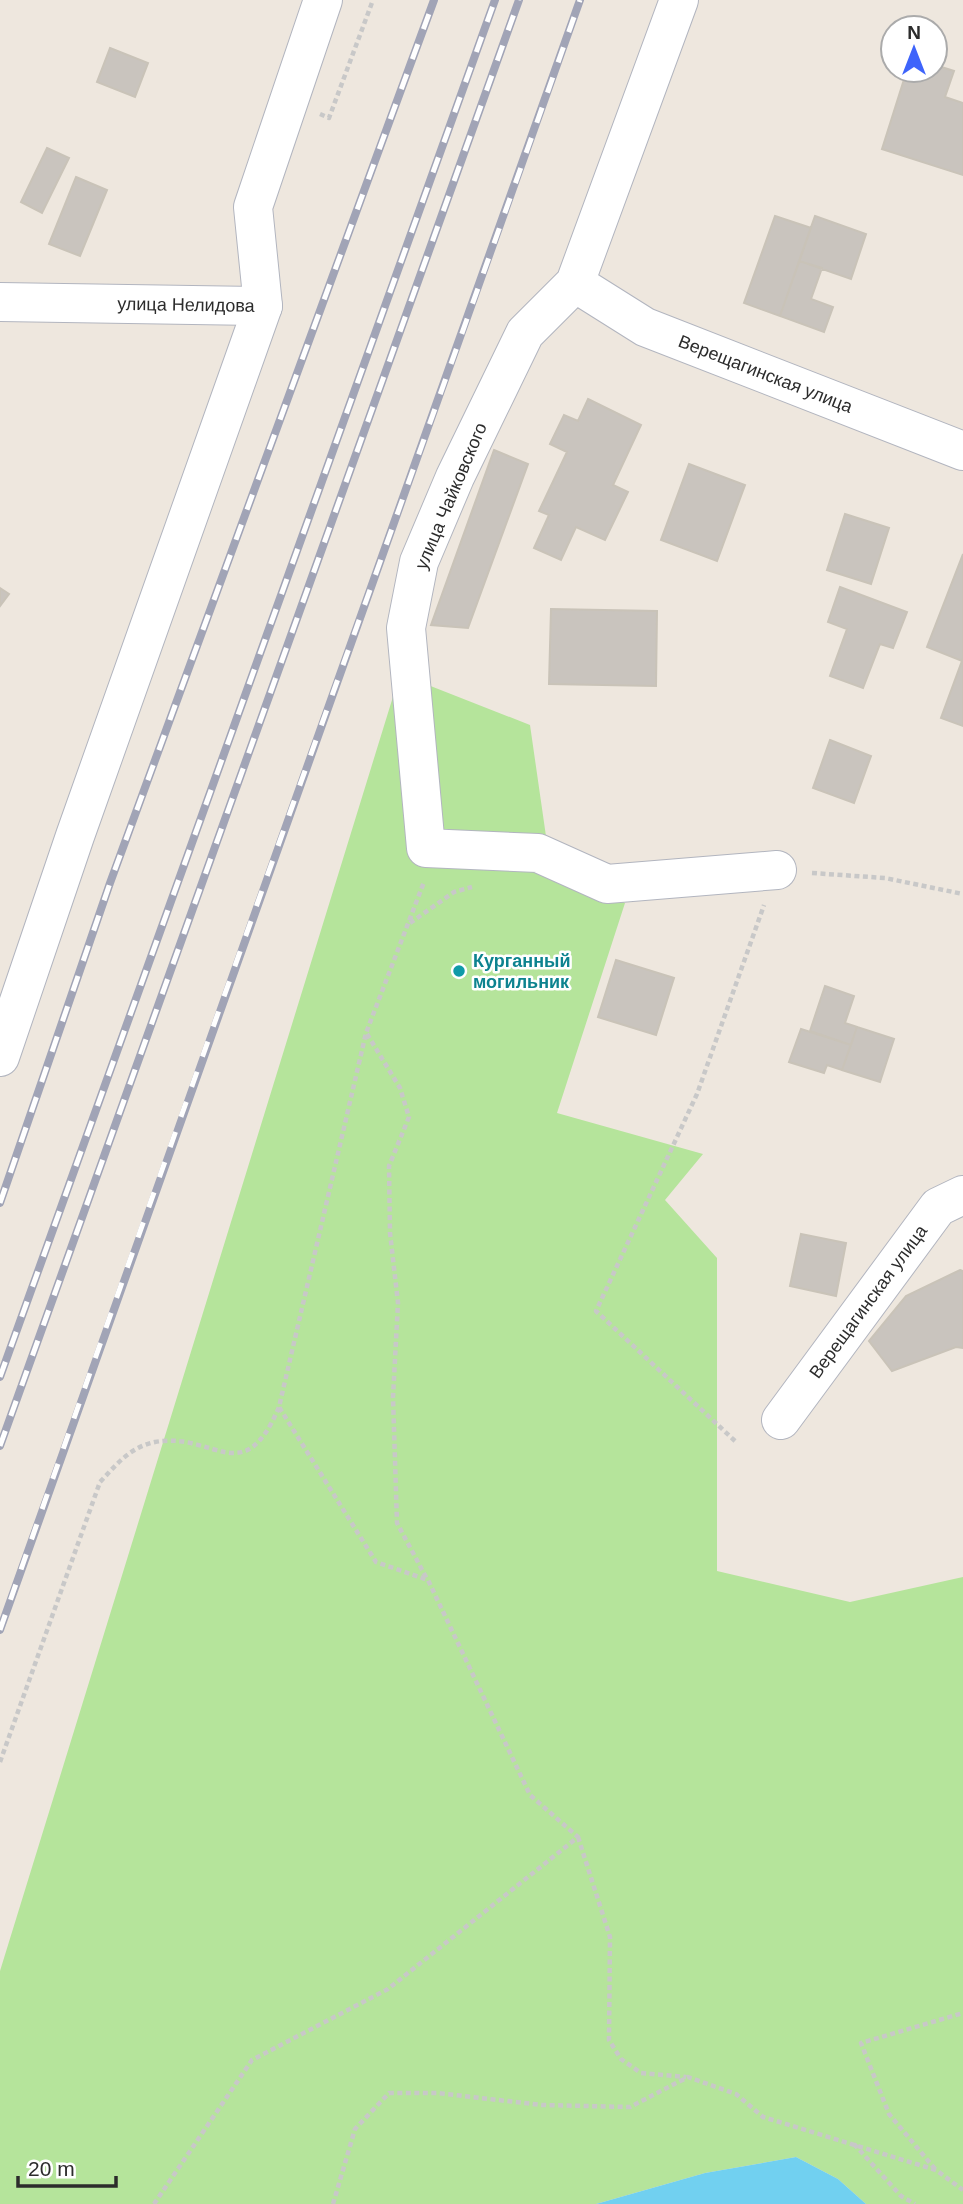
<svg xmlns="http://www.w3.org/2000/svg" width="963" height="2204" font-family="Helvetica,sans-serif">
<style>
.green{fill:#b5e49b}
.water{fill:#71d0f0}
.building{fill:#c9c4be;stroke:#c9c3b8;stroke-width:2}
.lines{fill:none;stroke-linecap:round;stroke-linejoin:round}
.minor-casing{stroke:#b2b5bf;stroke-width:40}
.path{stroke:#c8c8c8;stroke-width:4.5;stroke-dasharray:5 3.5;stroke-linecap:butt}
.minor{stroke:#fff;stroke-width:38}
.rail-casing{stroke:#a1a4b6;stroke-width:8}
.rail{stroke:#fff;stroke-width:5;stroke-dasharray:16;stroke-linecap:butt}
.culture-dot{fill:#0f9aa8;stroke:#fff;stroke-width:2.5}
.labels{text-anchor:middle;stroke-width:5;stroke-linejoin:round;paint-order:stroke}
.street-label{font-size:18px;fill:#2c2c2c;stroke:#fff}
.culture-label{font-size:18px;font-weight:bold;fill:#0d838f;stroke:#fff;text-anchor:start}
</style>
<rect width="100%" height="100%" fill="#eee7de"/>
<path class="green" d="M400,674L530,725L550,864L625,903L557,1113L703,1154L665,1200L717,1258V1571L850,1602L963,1577V2204H866L838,2179L796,2157L705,2173L596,2204H0V1971Z"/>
<path class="water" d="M796,2157L838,2179L866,2204H596L705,2173Z"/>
<path class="building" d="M110,48L148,63L135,97L97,82Z
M935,65L954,71L945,97L963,103V175L882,149L907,70H935Z
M47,148L69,158L42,213L21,202Z
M76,177L107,190L80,256L49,244Z
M775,216L811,228L780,316L744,303Z
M815,216L866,234L851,279L799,261Z
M799,261L822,268L811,299L833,307L824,332L780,316Z
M588,399L641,425L613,485L628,492L605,540L576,527L561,560L534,548L549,515L539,511L567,452L550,444L564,415L578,421Z
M494,450L528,464L468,628L431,625Z
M689,464L745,485L717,561L661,540Z
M845,514L889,528L871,584L827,570Z
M963,554V658L962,661L927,647Z
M840,587L907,612L893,648L880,644L863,688L830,676L847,629L828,622Z
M0,588L9,594L0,606Z
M551,609L657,611L656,686L549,684Z
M963,658V726L941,718Z
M830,740L871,756L854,803L813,788Z
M616,960L674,978L656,1035L598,1017Z
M825,986L854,996L845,1023L857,1027L851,1045L810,1031Z
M857,1027L894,1039L880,1082L842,1070Z
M801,1029L851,1045L842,1070L827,1065L824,1073L789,1062Z
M801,1234L846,1243L836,1296L790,1286Z
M960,1270L963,1271V1348L956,1347L892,1371L869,1341L906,1296Z"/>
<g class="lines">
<g class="minor-casing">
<g id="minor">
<path d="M679,0L575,283L525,333L455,477L419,562L406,628L426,848L538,853L607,884L777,870"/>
<path id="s1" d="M575,283L645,327L963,451"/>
<path id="s2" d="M0,302L263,306L253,207L323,0"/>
<path d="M0,1057L75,836L263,306"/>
<path id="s3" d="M781,1420L938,1207L963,1195"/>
</g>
</g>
<path class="path" d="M320,114L329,118L373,0
M812,873L885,878L963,894
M410,923L454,892L472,887
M367,1034L400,1088L409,1117L389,1166L390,1233L398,1303L393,1397L397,1523L427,1579
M735,1441L596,1311L697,1094L764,905
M0,1762L100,1482C116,1465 130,1447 155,1442C214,1431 243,1492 279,1407L366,1033L424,882
M578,1837L610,1937L609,2040L621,2059L641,2073L686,2077
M854,2144L901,2196L915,2204
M935,2169L889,2114L861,2043L963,2013
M154,2204L252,2060L388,1989L578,1837L530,1795L428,1580L376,1562L279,1407
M333,2204L355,2129L389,2093H437L542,2105L630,2107L688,2077L736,2094L763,2117L936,2170L963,2190"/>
<use href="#minor" class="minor"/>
<g class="rail-casing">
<path id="rail" d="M0,1203L110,883L434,0
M0,1377L495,0
M0,1446L519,0
M0,1630C189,1085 389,544 580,0"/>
</g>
<use href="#rail" class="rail"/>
</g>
<circle class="culture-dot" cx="459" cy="971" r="7"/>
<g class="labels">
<g class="street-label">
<text dy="6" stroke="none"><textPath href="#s2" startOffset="186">улица Нелидова</textPath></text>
<text dy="6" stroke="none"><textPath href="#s1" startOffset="212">Верещагинская улица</textPath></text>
<text transform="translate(451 496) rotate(-67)" y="6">улица Чайковского</text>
<text dy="6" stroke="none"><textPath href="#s3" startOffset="147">Верещагинская улица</textPath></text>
</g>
<g class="culture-label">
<text x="473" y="967">Курганный<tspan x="473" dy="21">могильник</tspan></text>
</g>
</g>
<g transform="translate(914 49)"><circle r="33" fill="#ffffff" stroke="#ababab" stroke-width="2"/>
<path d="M0-5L12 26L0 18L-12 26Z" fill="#3e64fb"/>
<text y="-10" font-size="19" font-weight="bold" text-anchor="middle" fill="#2c2c2c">N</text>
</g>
<path d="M18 2176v10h98v-10" fill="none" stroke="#2c2c2c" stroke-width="3.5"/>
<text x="28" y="2176" font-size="21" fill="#2c2c2c" stroke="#ffffff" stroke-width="5" paint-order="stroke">20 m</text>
</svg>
